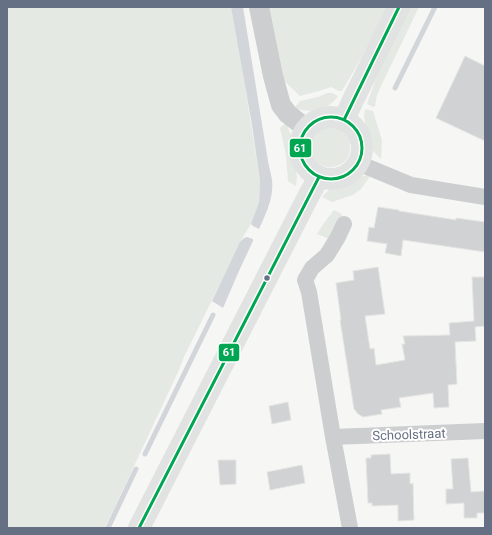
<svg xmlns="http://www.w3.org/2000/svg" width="492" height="535" font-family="Roboto,sans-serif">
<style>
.green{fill:#e4e9e3}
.water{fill:#d2d6da}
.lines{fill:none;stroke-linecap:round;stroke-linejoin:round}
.stream{stroke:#d2d6da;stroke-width:5}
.building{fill:#d1d2d3;stroke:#e5e5e4}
.minor{stroke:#cdced0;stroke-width:16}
.tertiary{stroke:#cdced0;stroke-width:20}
.secondary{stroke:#e1e2e2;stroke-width:22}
.bus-1-casing{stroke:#fff;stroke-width:6}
.bus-1{stroke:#00a651;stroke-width:3}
.bus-dot{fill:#667084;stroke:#fff;stroke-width:1.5}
.labels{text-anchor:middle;stroke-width:4;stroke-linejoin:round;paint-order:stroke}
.street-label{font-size:13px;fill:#667084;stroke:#fff}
.line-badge{stroke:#fff;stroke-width:1.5}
.badge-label{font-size:11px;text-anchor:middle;font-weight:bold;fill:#fff}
</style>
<rect width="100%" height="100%" fill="#f6f6f5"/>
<path class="green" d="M7,7H231L244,80L260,181L259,202L251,224L243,237L184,357L179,370L105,528H7Z
M267,7H389L364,53L342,91H339L331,87L319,91L300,96L279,76Z
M407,7H419L382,84L377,95L375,106L373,107L367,104L387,47Z
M327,93H332L338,96C329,110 310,114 295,108V107L300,101L318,97Z
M365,109L373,111L382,140L381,159L371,149L364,117Z
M286,123L291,135L297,177L296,186L288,181L286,155L280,128Z
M331,125C345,127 352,133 350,147C350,152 349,155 347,159C338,170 320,170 313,158C312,156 310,155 310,153C307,145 313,133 320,128C323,126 327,125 331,125Z
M371,175L361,189L353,195L332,202L322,197C324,195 326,192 329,190C339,181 358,176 371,175Z
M334,210L342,214L341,221L329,239L317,234L324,223Z"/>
<path class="water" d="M231,7H243L268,161C269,167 271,173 272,180C274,198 266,213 259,229L253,226L251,224L259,202L260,181L252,125Z
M247,237L253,239V241L239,271L223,308L212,301L240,242L244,238Z"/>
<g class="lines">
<path class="stream" d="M395,88L435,7
M145,454L213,315
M108,528L136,469"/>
</g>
<path class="building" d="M465,56L485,66V141L436,118Z
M378,207L399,210V211L456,220V218L485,222V252L403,240L401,256L385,253L387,244L367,241L369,227L374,228Z
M378,267L385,314L365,316L370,349L374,348L376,365L405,360L402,344H405L403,336L450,335L449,323L474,321L472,277H485V326L475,327L476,341L455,342L457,384L448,385L449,407L434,408L433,393L399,398L401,407L381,410L382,414L363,417L358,414L354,409L340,320H341L336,283L354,280L353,271Z
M288,402L291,420L272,424L269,406Z
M390,454L391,474L410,473V484L413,483L414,520L398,521V505L372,506V503H368L366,458H371V455Z
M468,458L471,492L485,491V513H477V518H464V503L446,504V489H453L451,459Z
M218,460H236V484L220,485Z
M302,465L305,483L270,490L267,472Z"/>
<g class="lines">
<path class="minor" d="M358,163L411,185L485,197
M344,224L338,237L327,255L312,268L305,280L309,292L333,437L350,528
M333,437L485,431"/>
<path class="tertiary" d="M259,7L273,76L281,105L288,114L307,129"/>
<path class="secondary" d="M300 148a31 31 0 1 1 62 0a31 31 0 1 1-62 0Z
M344,120L353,100L399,7
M139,528L309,195L319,177"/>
<g class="bus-1-casing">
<path id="bus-1" d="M300 148a31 31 0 1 1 62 0a31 31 0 1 1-62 0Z
M344,120L399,7
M139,528L319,177"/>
</g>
<use href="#bus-1" class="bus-1"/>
</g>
<circle class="bus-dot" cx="267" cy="278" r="3.5"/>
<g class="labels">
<g class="street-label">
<text transform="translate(409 434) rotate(-2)" y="5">Schoolstraat</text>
</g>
</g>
<g class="line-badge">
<rect x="289" y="138" width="23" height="20" rx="4" fill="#00a651"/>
<rect x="218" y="343" width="22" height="19" rx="4" fill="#00a651"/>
</g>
<g class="badge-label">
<text x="300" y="152">61</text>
<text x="229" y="356">61</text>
</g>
<rect width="492" height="535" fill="none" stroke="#667084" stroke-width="16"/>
</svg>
